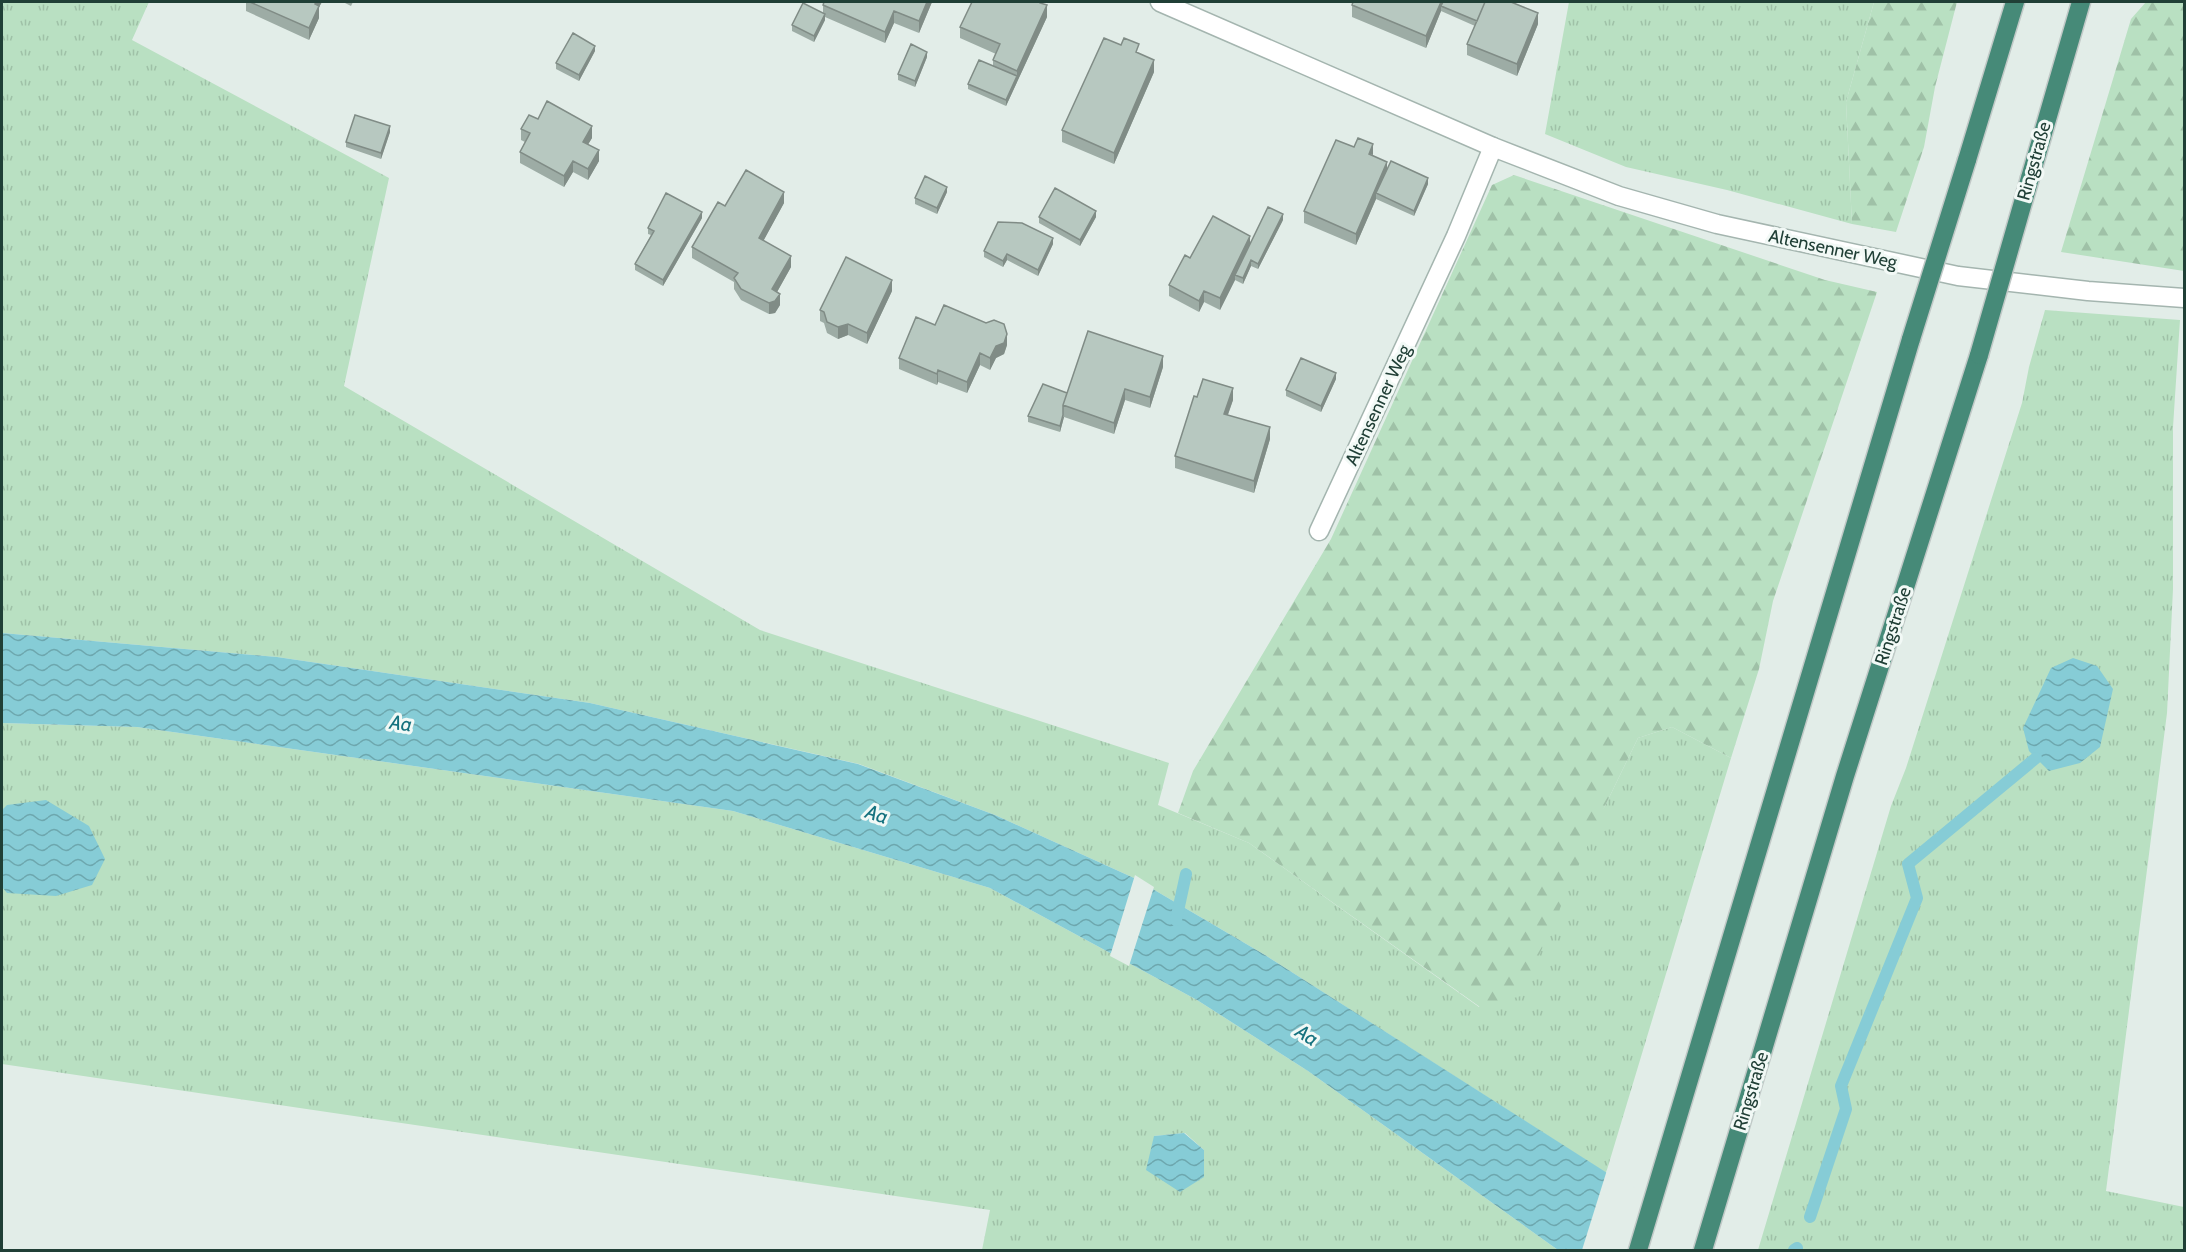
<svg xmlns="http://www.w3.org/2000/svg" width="2186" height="1252" font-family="Cabin,sans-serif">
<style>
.grass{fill:url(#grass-tufts);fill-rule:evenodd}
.forest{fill:url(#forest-firs)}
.water{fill:url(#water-waves)}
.pier{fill:#e2ede8}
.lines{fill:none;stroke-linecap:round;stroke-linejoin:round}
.stream{stroke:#86ccd6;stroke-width:12}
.service-casing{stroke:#a4b5af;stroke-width:21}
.minor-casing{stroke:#a4b5af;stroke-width:21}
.trunk-casing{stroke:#c1c9c7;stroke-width:21}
.service{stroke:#fff;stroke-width:18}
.minor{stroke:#fff;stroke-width:18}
.trunk{stroke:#468a78;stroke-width:18}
.trunk-bridge-casing{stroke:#c1c9c7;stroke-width:21;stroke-linecap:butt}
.trunk-bridge{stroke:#468a78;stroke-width:18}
.wall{fill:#9daca5}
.shaded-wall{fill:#808c86}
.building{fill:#b7c8c0;stroke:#808c86;stroke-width:1.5}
.labels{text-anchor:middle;stroke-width:6;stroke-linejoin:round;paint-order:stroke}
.street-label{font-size:18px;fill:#203f36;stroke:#f2f9f6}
.water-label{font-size:20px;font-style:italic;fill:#16727f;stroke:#f2f9f6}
</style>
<defs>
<pattern id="grass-tufts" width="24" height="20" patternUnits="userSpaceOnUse" patternTransform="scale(1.5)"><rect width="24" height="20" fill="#b9e0c2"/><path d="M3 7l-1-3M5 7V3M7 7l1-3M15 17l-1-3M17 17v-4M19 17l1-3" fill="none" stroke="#9fc1a7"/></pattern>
<pattern id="forest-firs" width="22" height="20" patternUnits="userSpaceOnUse" patternTransform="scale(1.5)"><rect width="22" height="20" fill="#b9e0c2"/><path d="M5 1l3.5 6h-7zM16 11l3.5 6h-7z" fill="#9fc1a7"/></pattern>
<pattern id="water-waves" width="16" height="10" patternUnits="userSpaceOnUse" patternTransform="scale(1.5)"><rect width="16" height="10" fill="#86ccd6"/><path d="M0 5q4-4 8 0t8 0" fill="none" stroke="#6da7ae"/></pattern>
</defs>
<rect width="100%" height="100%" fill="#e2ede8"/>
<path class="grass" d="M2,2H149L132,40L389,178L344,386L760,630L1169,763L1158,805L1249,843L1479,1007L1605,806L1638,738L1672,727L1731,758L1606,1173L1265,955L1134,878L995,815L859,764L590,703L277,657L2,633Z
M1569,2H1874L1846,102L1852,224L1727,190L1626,167L1545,134Z
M2045,310L2180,320L2173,427V589L2167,713L2106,1191L2184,1207V1250H1758L1891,806L1906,768L2022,403L2029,367Z
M2,723L137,727L733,811L990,888L1197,1000L1308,1071L1558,1250H982L990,1210L2,1064ZM1185,1133L1204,1150L1154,1136Z"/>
<path class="forest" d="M1874,2H1957L1935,87L1924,147L1896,232L1852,224L1846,102Z
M2146,2H2184V271L2061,252L2131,19Z
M1514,175L1825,280L1877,292L1773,601L1759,669L1731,758L1672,727L1638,738L1605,806L1521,996L1480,1007L1249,843L1178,813L1193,771L1331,539L1492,185Z"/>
<path class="water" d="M2,633L277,657L590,703L858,764L995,815L1134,878L1265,955L1728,1250H1558L1308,1071L1197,1000L990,888L733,811L137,727L2,723Z
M2073,658L2097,666L2113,689L2100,747L2080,763L2049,771L2029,751L2023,728L2051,668Z
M46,800L89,826L105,859L92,885L56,896L7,893L2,887V810L7,805Z
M1184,1133L1204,1150V1177L1180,1192L1146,1170L1154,1136Z"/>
<path class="pier" d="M1135,875L1154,887L1129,966L1110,956Z
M1607,1170L1729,1248L1731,1250H1582Z"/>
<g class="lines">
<path class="stream" d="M1176,920L1186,874
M1810,1217L1846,1109L1841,1086L1917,898L1908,864L2036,758
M1794,1250L1797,1248"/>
<g class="service-casing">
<path id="service" d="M1319,531L1456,236L1493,147"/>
</g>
<g class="minor-casing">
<path id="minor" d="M1160,2L1493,147L1619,196L1717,224L1958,276L2088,291L2184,298"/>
</g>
<g class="trunk-casing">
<path id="trunk" d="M1967,160L2015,2
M2030,178L2081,2
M1638,1250L1911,339
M1703,1250L1845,776L1979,355"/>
</g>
<use href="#service" class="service"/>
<use href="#minor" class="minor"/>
<use href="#trunk" class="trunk"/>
<g class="trunk-bridge-casing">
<path id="trunk-bridge" d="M1911,339L1967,160
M1979,355L2030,178"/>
</g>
<use href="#trunk-bridge" class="trunk-bridge"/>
</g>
<path class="wall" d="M246,2H322L319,7V18L309,40L246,11Z
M343,2H353L351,6Z
M824,2H932L919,33L894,23L885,43L825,17V20L814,42L792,31V25L823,13V5Z
M1511,2L1538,24L1517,76L1467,55V44L1475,26L1441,11L1426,48L1352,17V5Z
M1047,17L1006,106L968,89V84L993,66V60L996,54L960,38V27Z
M595,51L579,81L556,69V63Z
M1139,53L1154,72L1114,164L1062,142V130Z
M927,57L915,87L898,80V74Z
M538,119L592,138L588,144L599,161L588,180L573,172L564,187L520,163V152L525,142L521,140V129Z
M390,132L381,159L346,147V142Z
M1373,156L1387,169L1428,184L1414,216L1376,199L1356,245L1304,223V211Z
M947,192L937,214L915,204V198Z
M784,203L763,241L791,267L777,292L780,305L775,313L769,314L741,300L734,289V282L692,258V247L725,206Z
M1039,217H1096L1080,246L1039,223Z
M702,218L663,286L635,270V264L651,235L648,234V228Z
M1283,220L1258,269L1251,266L1243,284L1235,280L1220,310L1204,302L1199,312L1169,296V285L1190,258L1250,242Z
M1053,244L1038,276L1007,260L1003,267L984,257V251Z
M892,291L867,344L848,335L838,339L827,333L824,323L820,321V310Z
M935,325L1007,345L1004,354L996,358L990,370L980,365L967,393L938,382L937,385L899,369V358Z
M1163,367L1150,408L1125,400L1114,434L1064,417L1060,432L1028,422V416L1067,393Z
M1336,379L1321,412L1286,396V390Z
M1197,397L1233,400L1228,415L1270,439L1254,493L1175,468V456Z"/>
<path class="shaded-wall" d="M316,2H322L319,7V18L309,40V28Z
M927,2H932L919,33V21Z
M1441,2H1446L1441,6V11L1426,48V36Z
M1047,5V17L1006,106V100L1017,76V71Z
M894,11V23L885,43V32Z
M1538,13V24L1517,76V64Z
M825,14V20L814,42V36Z
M595,46V51L579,81V75Z
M927,52V57L915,87V81Z
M1154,60V72L1114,164V153Z
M390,126V132L381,159V153Z
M592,126V138L583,153V142Z
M1373,144V155L1369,154Z
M599,150V161L588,180V169Z
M573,161V172L564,187V176Z
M1387,162V174L1376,193V199L1356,245V234Z
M1428,178V184L1414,216V211Z
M947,187V192L937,214V208Z
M784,192V203L759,249V238Z
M1096,211V217L1080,246V240Z
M702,212V218L663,286V280Z
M1283,214V220L1258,269V264Z
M1250,236V248L1235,275V280L1220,310V298Z
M1053,238V244L1038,276V270Z
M1007,254V260L1003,267V261Z
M791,256V267L772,301V289Z
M1251,260V266L1243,284V278Z
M892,280V291L867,344V333Z
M1204,291V302L1199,312V301Z
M780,294V305L775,313L769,314V303Z
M848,324V335L838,339V327Z
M1007,334V345L1004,354L996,358L990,370V358L996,346Z
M980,353V365L967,393V382Z
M1163,356V367L1150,408V397Z
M938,370V382L937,385V374Z
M1336,373V379L1321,412V406Z
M1233,388V400L1224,425V414Z
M1125,389V400L1114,434V423Z
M1063,417H1064L1060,432V426Z
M1270,427V439L1254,493V481Z"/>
<path class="building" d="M250,2H316L315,4L319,6L309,28Z
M824,2H927L919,21L894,11L885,32L823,5Z
M972,2H1040V3L1047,5L1017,71L993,60L1000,44L960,27Z
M1353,2H1441L1426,36L1352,5Z
M1443,2H1485L1477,21L1441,6Z
M1485,2H1511L1538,13L1517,64L1467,44Z
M803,3L825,14L814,36L792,25Z
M573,33L595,46L579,75L556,63Z
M1104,38L1121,45L1124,38L1139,44L1136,52L1154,60L1114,153L1062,130Z
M911,44L927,52L915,81L898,74Z
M979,60L1017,76L1006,100L968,84Z
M547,101L592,126L583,142L599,150L588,169L573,161L564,176L520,152L530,133L521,129L529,115L538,119Z
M355,115L390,126L381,153L346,142Z
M1358,138L1373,144L1369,154L1387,162L1356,234L1304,211L1336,140L1354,147Z
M1391,161L1428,178L1414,211L1376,193Z
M746,170L784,192L759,238L791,256L772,289L780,294L775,301L769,303L741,289L734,278L738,273L692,247L718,202L725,206Z
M925,176L947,187L937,208L915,198Z
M1055,188L1096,211L1080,240L1039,217Z
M666,193L702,212L663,280L635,264L654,231L648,228Z
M1268,207L1283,214L1258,264L1251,260L1243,278L1235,275Z
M1213,216L1250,236L1220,298L1204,291L1199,301L1169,285L1185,255L1190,258Z
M998,222L1022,223L1053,238L1038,270L1007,254L1003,261L984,251Z
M846,257L892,280L867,333L848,324L838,327L827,322L824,312L820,310Z
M944,305L986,323L994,320L1004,324L1007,334L1004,343L996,346L990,358L980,353L967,382L938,370L937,374L899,358L916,317L935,325Z
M1088,331L1163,356L1150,397L1125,389L1114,423L1063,405Z
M1301,358L1336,373L1321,406L1286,390Z
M1203,379L1233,388L1224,414L1270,427L1254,481L1175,456L1194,396L1197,397Z
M1043,384L1067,393L1063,405V415L1060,426L1028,416Z"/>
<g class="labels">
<g class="street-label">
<text transform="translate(2034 161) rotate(-74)" y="6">Ringstraße</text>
<text transform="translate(1833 249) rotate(12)" y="6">Altensenner Weg</text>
<text transform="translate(1378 405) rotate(-65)" y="6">Altensenner Weg</text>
<text transform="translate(1893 626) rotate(-72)" y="6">Ringstraße</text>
<text transform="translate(1751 1091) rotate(-73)" y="6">Ringstraße</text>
</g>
<g class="water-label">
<text transform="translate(401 723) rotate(8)" y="7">Aa</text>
<text transform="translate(877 814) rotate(18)" y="7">Aa</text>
<text transform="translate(1307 1035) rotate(32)" y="7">Aa</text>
</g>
</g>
<rect width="2186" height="1252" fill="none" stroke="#203f36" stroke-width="6"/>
</svg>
